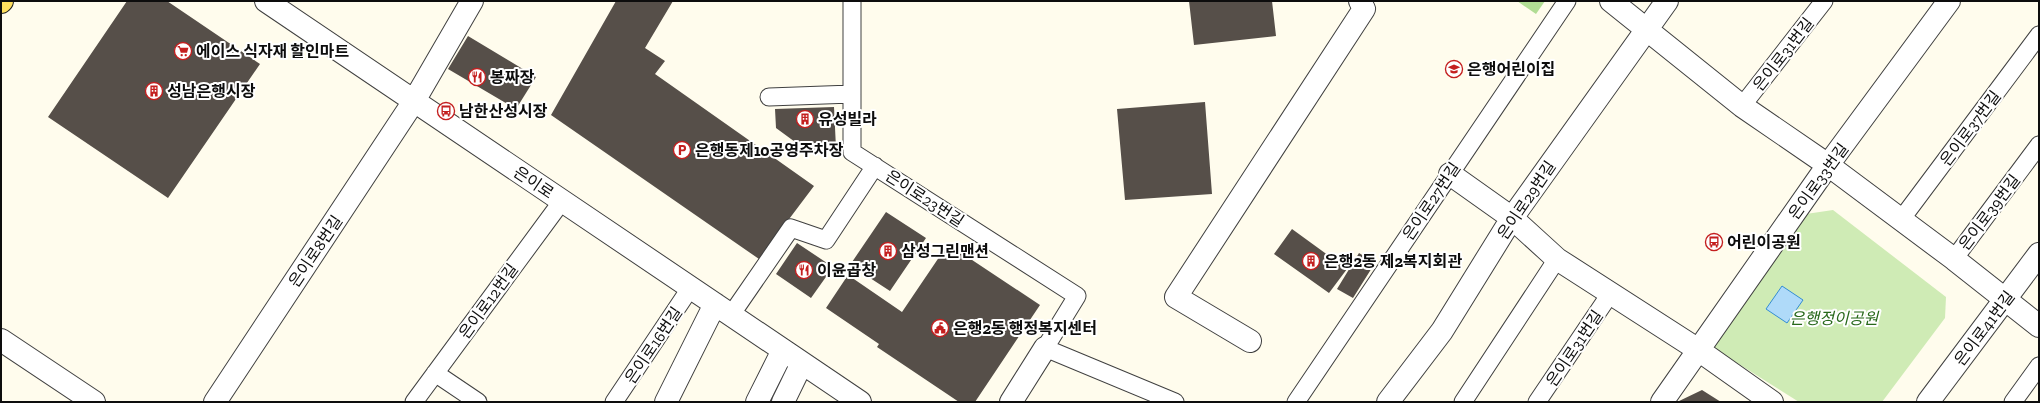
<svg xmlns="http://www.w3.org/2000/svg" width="2040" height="403" font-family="'Zilla Slab','Noto Sans KR',serif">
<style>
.green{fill:#cfebb5}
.forest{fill:#b1dd94}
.water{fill:#afdaf9;stroke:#338cd3}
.building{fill:#564f49}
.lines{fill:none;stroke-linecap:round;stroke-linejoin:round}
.service-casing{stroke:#404040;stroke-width:19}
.minor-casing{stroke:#404040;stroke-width:24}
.primary-casing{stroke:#1e1e1e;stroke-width:24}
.service{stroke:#fff;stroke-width:17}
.minor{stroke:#fff;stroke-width:22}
.primary{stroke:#ffdf5e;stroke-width:22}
.labels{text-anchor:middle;stroke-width:4;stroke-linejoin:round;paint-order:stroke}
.poi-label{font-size:16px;font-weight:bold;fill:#0d0d0d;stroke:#fff;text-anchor:start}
.street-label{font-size:16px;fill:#0d0d0d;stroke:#fff}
.park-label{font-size:16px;font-style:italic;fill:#27681a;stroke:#fff}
</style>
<rect width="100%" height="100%" fill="#fffced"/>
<path class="green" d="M1833,210L1946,297L1945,318L1882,402H1799L1707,344L1806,214Z"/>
<path class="forest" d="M1517,1H1545L1536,14Z"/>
<path class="water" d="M1782,286L1803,300L1787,323L1766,309Z"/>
<path class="building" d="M127,1H167L260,64L168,198L48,117Z
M616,1H673L645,48L665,61L655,74L814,186L759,259L551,115Z
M1189,1H1272L1276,36L1194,45Z
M468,36L536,77L516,109L448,69Z
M1205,102L1212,194L1125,200L1117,109Z
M834,107L836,148L806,150L776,128L775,109Z
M886,212L926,238L890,291L850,265Z
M1292,229L1347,269L1329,293L1274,254Z
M797,243L833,267L811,298L776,274Z
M948,244L1040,305L975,402H959L877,347L879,344L826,308L848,275L902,312Z
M1359,253L1375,263L1353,298L1337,289Z
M1702,390L1721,402H1677Z"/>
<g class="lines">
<g class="service-casing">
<path id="service" d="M852,1V152L1077,296L1045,348L1175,402
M769,97L852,94
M1742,106L1824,1
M1900,221L2039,35
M1954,259L2039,145
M731,315L791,228L826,240L875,166
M435,373L478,402
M414,402L562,201
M614,402L691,287
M1296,402L1567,1
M1463,402L1557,259
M1537,402L1610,294
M2013,402L2039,366"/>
</g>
<g class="minor-casing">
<path id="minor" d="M266,1L860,402
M1611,1L1742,106L1828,165L1954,259L2039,326
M1450,174L1512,218L1557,259L1697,349L1772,402
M1,340L94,402
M1250,341L1176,297L1364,9L1360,1
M215,402L414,101L472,1
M666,402L715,304
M757,402L783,350
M783,402L802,363
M1011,402L1045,348
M1388,402L1442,331L1512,218L1667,1
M1662,402L1828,165L1949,1
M1928,402L2039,254"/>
</g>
<g class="primary-casing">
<path id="primary" d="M1,2L2,1"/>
</g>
<use href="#service" class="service"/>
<use href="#minor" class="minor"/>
<use href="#primary" class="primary"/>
</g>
<defs>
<g id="supermarket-ring" transform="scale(0.9)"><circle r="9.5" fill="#fff" stroke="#c41f1f" stroke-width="1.5"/><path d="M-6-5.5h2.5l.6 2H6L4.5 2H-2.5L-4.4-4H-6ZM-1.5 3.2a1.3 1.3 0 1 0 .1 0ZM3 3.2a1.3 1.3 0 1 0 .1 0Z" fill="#c41f1f"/></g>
<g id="school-ring" transform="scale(0.9)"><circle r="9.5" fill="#fff" stroke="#c41f1f" stroke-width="1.5"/><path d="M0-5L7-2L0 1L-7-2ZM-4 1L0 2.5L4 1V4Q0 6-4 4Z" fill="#c41f1f"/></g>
<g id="restaurant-ring" transform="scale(0.9)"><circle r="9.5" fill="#fff" stroke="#c41f1f" stroke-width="1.5"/><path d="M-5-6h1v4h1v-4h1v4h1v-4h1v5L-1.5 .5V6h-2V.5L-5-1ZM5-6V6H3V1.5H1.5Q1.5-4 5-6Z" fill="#c41f1f"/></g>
<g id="building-ring" transform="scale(0.9)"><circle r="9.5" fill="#fff" stroke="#c41f1f" stroke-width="1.5"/><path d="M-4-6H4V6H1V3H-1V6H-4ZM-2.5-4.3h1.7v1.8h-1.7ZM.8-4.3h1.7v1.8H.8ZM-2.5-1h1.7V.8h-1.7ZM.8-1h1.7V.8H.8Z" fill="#c41f1f"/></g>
<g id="bus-ring" transform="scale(0.9)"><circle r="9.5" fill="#fff" stroke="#c41f1f" stroke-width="1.5"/><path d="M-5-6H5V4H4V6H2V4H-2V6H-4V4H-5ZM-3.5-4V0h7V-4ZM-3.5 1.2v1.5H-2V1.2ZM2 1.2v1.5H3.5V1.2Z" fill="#c41f1f"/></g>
<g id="parking-ring" transform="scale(0.9)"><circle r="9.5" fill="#fff" stroke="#c41f1f" stroke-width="1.5"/><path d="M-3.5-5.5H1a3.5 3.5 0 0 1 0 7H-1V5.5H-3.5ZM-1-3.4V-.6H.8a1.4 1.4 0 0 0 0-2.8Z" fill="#c41f1f"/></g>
<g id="civic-ring" transform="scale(0.9)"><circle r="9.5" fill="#fff" stroke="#c41f1f" stroke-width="1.5"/><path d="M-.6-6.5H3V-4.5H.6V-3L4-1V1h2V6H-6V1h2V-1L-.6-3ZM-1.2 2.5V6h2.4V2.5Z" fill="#c41f1f"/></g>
</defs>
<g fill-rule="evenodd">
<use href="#supermarket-ring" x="183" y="51"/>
<use href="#school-ring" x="1454" y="69"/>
<use href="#restaurant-ring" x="477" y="77"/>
<use href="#building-ring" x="154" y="91"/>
<use href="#bus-ring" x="446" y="111"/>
<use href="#building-ring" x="805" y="119"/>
<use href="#parking-ring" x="682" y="150"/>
<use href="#bus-ring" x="1714" y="242"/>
<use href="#building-ring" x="888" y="251"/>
<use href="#building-ring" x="1311" y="261"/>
<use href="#restaurant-ring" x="804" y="270"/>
<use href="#civic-ring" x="940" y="328"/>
</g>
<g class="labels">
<g class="poi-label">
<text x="196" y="57">에이스 식자재 할인마트</text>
<text x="1467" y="75">은행어린이집</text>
<text x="490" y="83">봉짜장</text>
<text x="167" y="97">성남은행시장</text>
<text x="459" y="117">남한산성시장</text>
<text x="818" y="125">유성빌라</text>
<text x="695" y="156">은행동제10공영주차장</text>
<text x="1727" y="248">어린이공원</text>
<text x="901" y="257">삼성그린맨션</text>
<text x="1324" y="267">은행2동 제2복지회관</text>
<text x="817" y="276">이윤곱창</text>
<text x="953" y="334">은행2동 행정복지센터</text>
</g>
<g class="street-label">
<text transform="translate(1783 54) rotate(-52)" y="6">은이로31번길</text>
<text transform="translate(1970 128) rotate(-53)" y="6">은이로37번길</text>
<text transform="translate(1818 181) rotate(-54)" y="6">은이로33번길</text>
<text transform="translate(534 182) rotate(34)" y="6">은이로</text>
<text transform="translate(925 198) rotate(33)" y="6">은이로23번길</text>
<text transform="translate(1526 200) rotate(-56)" y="6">은이로29번길</text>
<text transform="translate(1431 201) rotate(-56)" y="6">은이로27번길</text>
<text transform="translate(1989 212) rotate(-53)" y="6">은이로39번길</text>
<text transform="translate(315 251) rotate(-56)" y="6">은이로8번길</text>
<text transform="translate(488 301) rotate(-54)" y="6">은이로12번길</text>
<text transform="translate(1984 328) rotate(-53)" y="6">은이로41번길</text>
<text transform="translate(653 345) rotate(-56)" y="6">은이로16번길</text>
<text transform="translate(1574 348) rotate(-56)" y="6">은이로31번길</text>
</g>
<g class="park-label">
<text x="1834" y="324">은행정이공원</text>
</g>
</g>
<rect width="2040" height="403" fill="none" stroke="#0d0d0d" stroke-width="4"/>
</svg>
